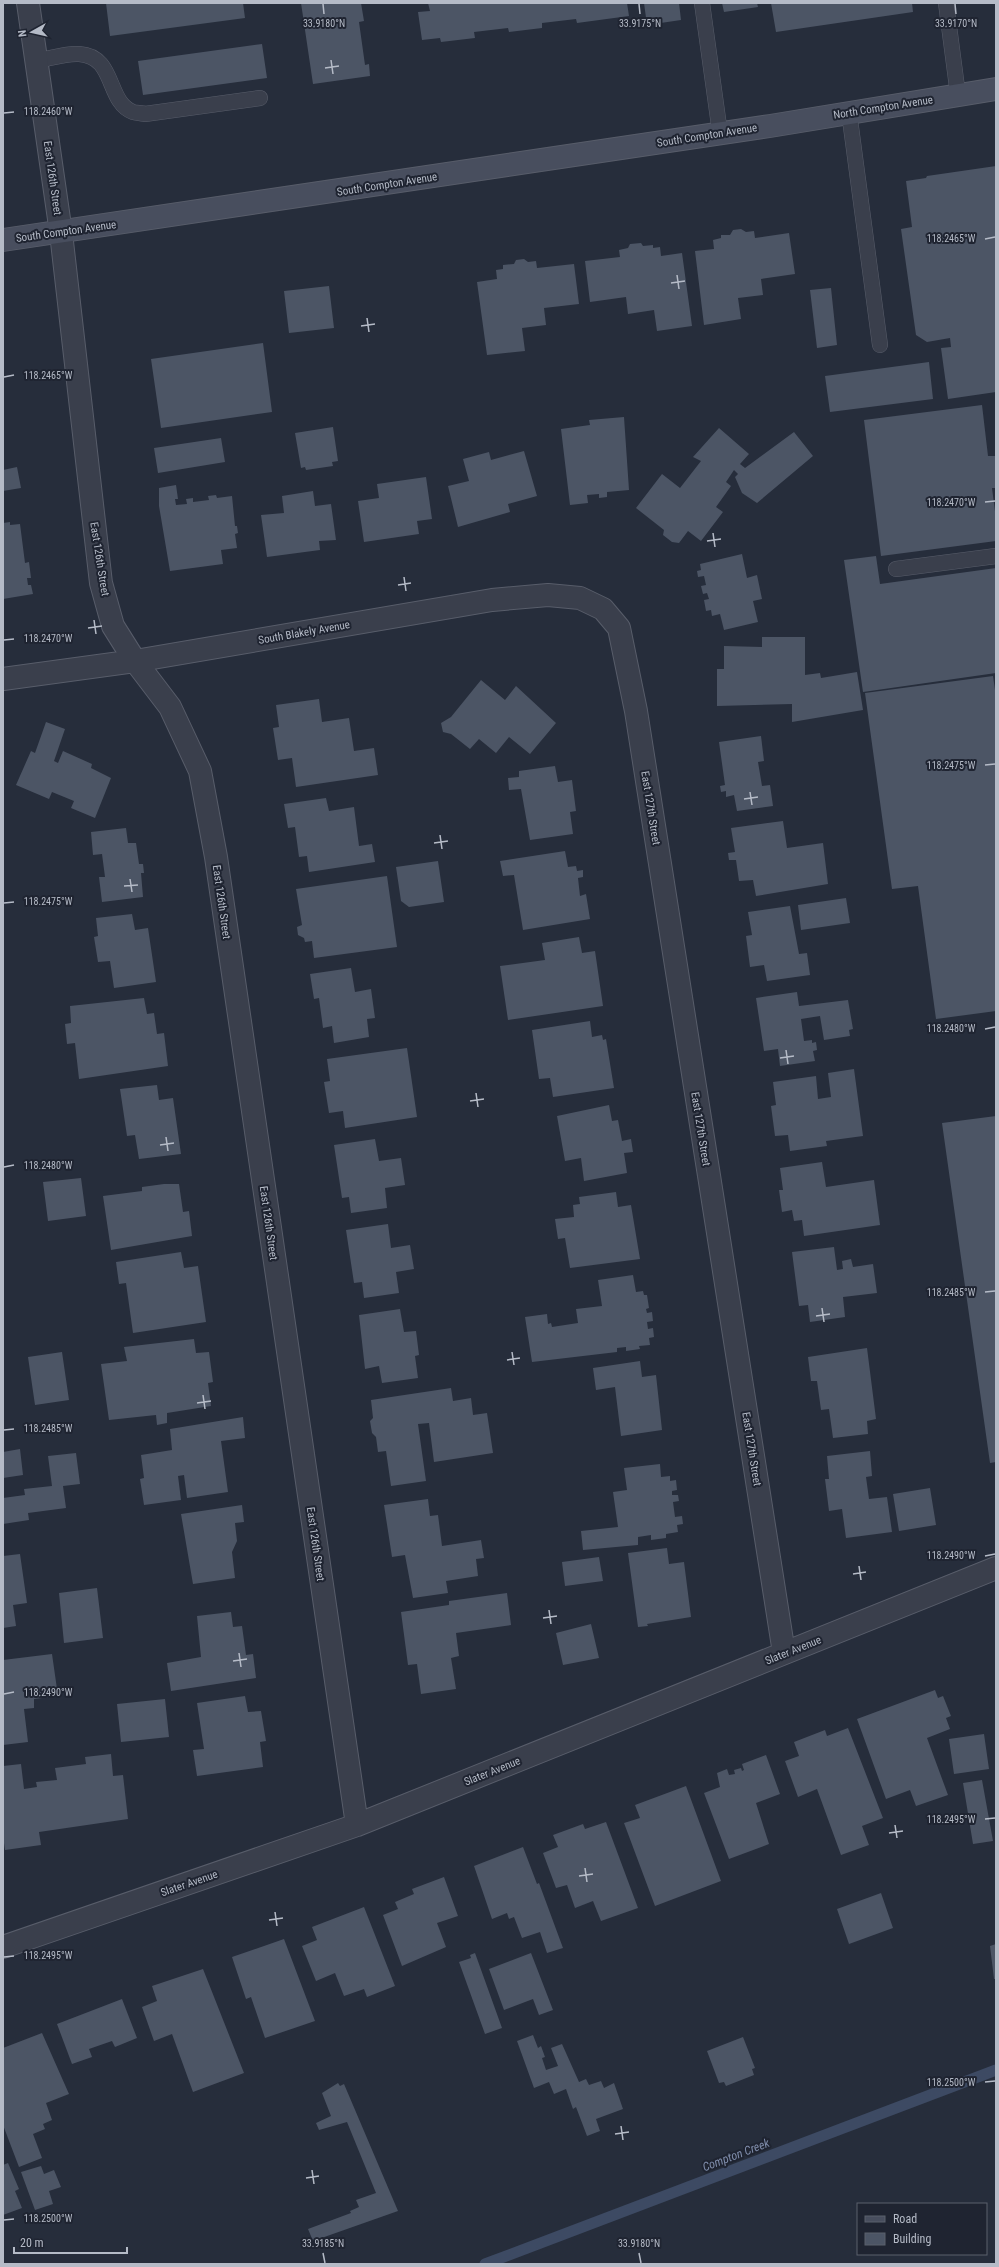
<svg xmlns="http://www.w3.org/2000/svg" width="999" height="2267" font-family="'Roboto Condensed',sans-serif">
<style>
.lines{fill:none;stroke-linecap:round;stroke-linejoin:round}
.stream{stroke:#3d4a63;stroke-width:11}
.building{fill:#4c5565}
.lane-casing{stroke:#585d6a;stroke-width:16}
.street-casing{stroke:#585d6a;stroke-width:24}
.secondary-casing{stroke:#585d6a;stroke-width:24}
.lane{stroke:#3a3f4c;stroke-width:15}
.street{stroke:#3a3f4c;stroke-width:22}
.secondary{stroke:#484e5e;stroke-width:22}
.ticks{fill:none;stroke:#b5bbc7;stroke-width:1.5}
.labels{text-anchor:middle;stroke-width:4;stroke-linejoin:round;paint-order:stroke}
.street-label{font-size:11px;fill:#b5bbc7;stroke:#1f2431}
.water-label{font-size:12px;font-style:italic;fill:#808eac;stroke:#1f2431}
.ticks-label{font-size:10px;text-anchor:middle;fill:#b5bbc7;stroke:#1f2431;stroke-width:4;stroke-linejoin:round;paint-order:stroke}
</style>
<rect width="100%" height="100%" fill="#262d3b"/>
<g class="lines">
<path class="stream" d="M485,2264L996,2070"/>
</g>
<path class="building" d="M106,3H243L245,18L110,36Z
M301,3H361L364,21L359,22L365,65L369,64L370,76L313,84Z
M428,3H627L629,16L577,23L576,19L542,23V28L509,32L508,28L474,32L475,38L441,42L440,38L422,40L418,12L430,11Z
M644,3H679L681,20L647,25Z
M722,3H757L758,7L724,12Z
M771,3H912L913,12L776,32Z
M262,44L267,78L143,95L138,61Z
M996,166V392L948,399L941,348L951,347L950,338L927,342L916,335L901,229L912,227L906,181L926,178L927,176Z
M741,229L746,232L754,231L755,238L789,233L795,274L761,279L763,295L738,298L741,319L704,325L695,251L714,249L713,240L721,238V235H730L733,230Z
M641,243L643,246L653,245V248L660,247L661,256L682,253L692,326L657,331L654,310L628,314L626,297L590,302L585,261L620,257L619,250L628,248L630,244Z
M524,259L528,262L536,261L537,268L574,264L579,304L544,308L546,325L522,328L525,351L487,355L477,282L497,279L496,270L503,269V265L514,264L516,260Z
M329,286L334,328L289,333L284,291Z
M831,288L837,345L817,348L810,290Z
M263,343L272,412L161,428L151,359Z
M929,362L933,399L830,412L825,376Z
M982,405L988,456H996V488H992L996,519V541L881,556L864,420Z
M624,417L629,490L607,492V497L599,498V494L587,495L588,503L570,505L561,429L590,425L589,420Z
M333,427L338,461L332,462L333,466L306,470L305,467L301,468L295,433Z
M719,428L749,454L740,464L745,468L794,432L813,456L757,503L742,493L735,477L738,474L734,470L726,482L731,486L716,507L723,512L701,541L688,531L679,543L672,542L663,535L664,530L636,508L662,474L680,488L701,461L693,457Z
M221,438L225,462L158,473L154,448Z
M524,451L537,496L508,504L510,512L458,527L448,486L469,481L463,459L489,452L491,460Z
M17,467L21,488L3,491V470Z
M426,477L432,519L417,521L419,534L364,542L358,501L379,498L377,484Z
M176,485L178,499H175L176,505L187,504L186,499L193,498V502L209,500L208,496L216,495L217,498L232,496L235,526H237L238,533L235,534L237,548L221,550L223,564L170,571L159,506V488Z
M313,491L315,506L331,504L336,540L319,541L320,550L267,557L261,515L284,513L282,496Z
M10,522V525L20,524L25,563L29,562L31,578H27L28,585H31L33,594L3,599V523Z
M742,554L747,578L757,575L762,599L753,601L758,622L724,630L720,614L712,616L711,610L706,611L704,600L709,599L707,593L703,594L701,586L706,585L704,576L698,577L697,571L701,570L700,564Z
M876,556L880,584L996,568V673L863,692L844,560Z
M762,637H805V675L820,673L821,678L857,672L863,710L792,722V704L717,706V669H724V646L762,647Z
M993,676L996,697V1011L936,1019L918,886L892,889L865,693Z
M481,680L505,700L516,686L556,723L530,754L509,737L496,753L479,739L470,749L451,734L443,732L441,723L451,717Z
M319,699L322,722L349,718L354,751L374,748L378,775L296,787L292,758L278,760L273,728L279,727L276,705Z
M46,722L65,729L54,761L58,763L63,751L92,764L91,768L111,778L95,818L71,808L74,801L52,792L49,799L16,785L31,751L35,753Z
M761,736L764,761L758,762L762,786L770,785L773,806L737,811L734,795L726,797V791L721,792L720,786L725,785L719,742Z
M555,766L558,782L572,780L576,811L570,812L573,834L530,840L521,789L509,790L508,778L519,777V771Z
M326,798L329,811L354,807L359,846L372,844L375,862L309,872L307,856L299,857L295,827L288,828L284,804Z
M783,821L787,848L823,843L828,884L756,896L753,880L739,881L736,860H729L728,853L735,852L731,828Z
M126,828L128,843H136L139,864H143L144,873H141L143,897L102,902L99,877H105L102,854L93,855L91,832Z
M565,851L568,867L576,866L577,871L583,870V877L578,878L580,896L586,894L590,919L523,930L514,875L503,876L500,861Z
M438,861L444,902L409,907L401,901L396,867Z
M387,876L397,947L314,958L312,941L305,942L304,938L298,935L297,927L302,925L296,889Z
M846,898L850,923L801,930L798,905Z
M790,906L799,954L807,953L810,975L767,981L764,965L750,967L746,936L752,935L748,912Z
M132,914L135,930L148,928L156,982L114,988L110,961L98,962L94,937L98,936L96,918Z
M579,937L582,953L595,951L603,1006L508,1020L500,966L545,960L542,943Z
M351,968L355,992L371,989L375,1018L367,1019L369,1037L334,1043L332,1026L323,1028L319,998L314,999L310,974Z
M797,992L799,1006L848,1000L853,1029L849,1030L850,1036L824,1040L820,1016L801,1019L804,1041L812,1040V1043L816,1042L817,1050L813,1051L815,1061L780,1066L778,1049L764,1051L756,998Z
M144,998L147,1014L154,1013L157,1034L164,1033L168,1066L79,1079L75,1043L67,1044L65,1024L71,1023L70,1006Z
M590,1021L592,1037L602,1035L603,1040L606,1039L614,1088L553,1097L550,1078L539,1079L532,1030Z
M407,1048L417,1117L345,1128L343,1111L329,1113L324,1082L330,1081L327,1059Z
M854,1069L863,1136L826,1141L827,1146L790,1151L788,1135L775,1136L771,1106L776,1105L773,1082L816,1076L818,1099L831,1097L828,1073Z
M157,1085L159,1100L173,1098L181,1154L139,1159L135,1135L127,1136L120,1089Z
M609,1105L612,1121L618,1120L622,1141L631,1139L633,1152L624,1153L627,1173L584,1181L581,1158L565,1161L557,1116Z
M996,1116V1462L990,1463L942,1123Z
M375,1139L379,1161L401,1158L405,1185L385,1188L387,1208L351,1213L349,1197L342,1198L334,1145Z
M822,1162L826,1187L874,1180L880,1225L804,1236L802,1220L794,1221L792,1210L782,1212L779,1190H783L780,1168Z
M81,1178L86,1216L48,1221L43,1182Z
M164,1184H179L183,1212L189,1211L192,1236L111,1250L103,1196L142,1191V1187Z
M616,1192L618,1207L631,1205L640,1259L570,1268L565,1238L558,1239L555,1219L574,1217L573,1205L580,1204L579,1197Z
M388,1224L391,1248L410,1245L414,1269L396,1272L399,1293L364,1298L362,1282L354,1283L346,1230Z
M834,1247L837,1270L843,1269L842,1261L851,1259L853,1267L873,1264L877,1293L843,1297L845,1317L810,1322L808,1305L799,1306L792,1252Z
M181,1252L184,1268L198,1266L206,1322L133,1333L126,1283L119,1284L116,1262Z
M633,1275L636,1292L643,1291L644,1295H647L649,1308L646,1309L647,1313L652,1312L653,1321L647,1322L648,1329L653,1328L654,1337L649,1338L650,1345L639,1346L640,1349L626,1351V1347L617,1348V1352L532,1362L525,1317L547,1314L548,1324L551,1323L552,1327L578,1323L576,1309L602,1306L598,1280Z
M400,1309L404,1332L416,1331L419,1355L415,1356L418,1378L382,1383L379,1366L365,1369L359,1315Z
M194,1339L196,1353L209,1352L213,1382L208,1383L211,1406L167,1413V1423L157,1425L156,1415L109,1420L101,1364L127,1361L124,1347Z
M867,1348L876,1419L867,1421L868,1434L833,1438L829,1409L821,1410L817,1381H811L808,1357Z
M62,1352L69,1400L35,1405L28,1357Z
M640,1361L642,1377L656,1375L662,1430L621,1436L615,1387L596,1390L593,1368Z
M451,1388L453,1401L471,1398L473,1415L487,1413L493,1453L434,1462L429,1423L418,1424L426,1481L391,1486L386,1451L378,1452L376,1437L372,1433L370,1421L373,1418L371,1400Z
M243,1417L245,1438L221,1441L228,1492L187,1498L184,1475L178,1476L181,1500L144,1505L140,1479L144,1478L141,1455L172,1450L170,1429Z
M20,1449L23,1475L3,1478V1452Z
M870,1451L872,1476L866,1477L869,1499L887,1497L892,1532L846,1538L842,1509L829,1511L825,1479H829L827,1456Z
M76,1453L80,1484L63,1486L66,1508L28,1513L29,1520L3,1524V1498L25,1495L24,1489L52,1486L48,1456Z
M660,1464L661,1477L670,1476V1481L676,1480L677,1490L672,1491V1495H678L679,1501L673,1502L675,1517L682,1516L683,1524L677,1525L678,1532L666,1534V1538L651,1540V1535L638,1537V1545L583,1550L581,1531L618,1527L613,1492L627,1490L624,1468Z
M930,1488L936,1525L899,1531L893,1494Z
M428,1499L430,1516L438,1515L442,1546L481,1540L484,1558L476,1559L478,1576L446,1581L448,1593L413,1598L405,1555L392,1557L384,1505Z
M242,1505L244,1522L235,1523L237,1541L232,1552L235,1578L193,1584L181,1514Z
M667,1548L669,1564L684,1562L691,1617L647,1624L648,1626L638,1627L628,1553Z
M20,1554L27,1603L13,1605L16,1626L3,1628V1556Z
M599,1557L603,1581L565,1586L562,1562Z
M97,1588L103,1638L64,1643L59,1593Z
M507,1593L511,1625L456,1633L459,1656L451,1658L456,1689L421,1694L417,1664L408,1665L401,1612L449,1605V1601Z
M231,1612L233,1627L242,1626L246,1655L253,1654L256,1678L171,1691L167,1663L201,1657L197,1616Z
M591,1624L599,1658L563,1665L556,1633Z
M52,1654L58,1696L34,1699V1708L24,1709L28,1742L3,1745V1660Z
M935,1690L938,1698L943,1696L951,1716L946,1718L950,1729L927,1738L948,1795L916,1806L910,1790L886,1799L857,1719Z
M245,1696L248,1712L261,1711L266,1741L260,1742L263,1767L197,1776L193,1750L204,1749L197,1703Z
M165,1699L169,1737L121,1742L117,1704Z
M848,1728L883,1818L862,1826L869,1845L841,1855L817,1789L798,1797L785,1761L799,1756L794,1742L825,1730L827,1736Z
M984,1734L989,1769L954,1774L949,1739Z
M111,1754L113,1776L123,1775L128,1819L39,1832L41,1845L5,1850L3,1836V1766L21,1764L24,1789L37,1787L36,1782L57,1780L55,1768L86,1764L85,1757Z
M766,1755L780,1794L756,1803L769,1844L729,1859L704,1793L720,1787L717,1773L727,1769L729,1775L735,1774L734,1770L741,1768L742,1771L744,1770L742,1764Z
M982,1780L993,1841L973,1844L963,1783Z
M686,1786L721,1881L655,1906L624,1823L640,1818L635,1805Z
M606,1822L638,1908L601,1921L593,1901L575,1908L567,1885L556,1888L543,1853L558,1847L553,1835L583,1824L585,1829Z
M523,1847L537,1884L539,1883L563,1948L547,1953L540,1932L522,1938L514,1917L509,1919L507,1913L492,1919L474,1866Z
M444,1877L458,1916L437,1923L446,1947L402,1966L383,1915L398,1909L395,1902L414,1894L412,1889Z
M881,1893L893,1928L849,1944L837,1909Z
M364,1907L395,1986L367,1997L364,1989L344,1996L335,1973L316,1981L302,1946L317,1940L312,1927Z
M284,1939L315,2021L265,2038L251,1997L246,1999L232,1957Z
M996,1944V1979H994L990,1946Z
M475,1953L502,2028L485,2034L459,1962L471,1958L470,1955Z
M531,1953L553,2010L539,2015L533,1999L504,2010L489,1969Z
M203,1969L244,2073L193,2092L172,2034L154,2041L142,2007L157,2001L152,1986Z
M122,1999L137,2038L115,2047L112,2041L89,2049L92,2057L72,2064L57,2024Z
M42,2033L69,2094L46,2103L52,2120L43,2124L45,2129L33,2134L42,2158L19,2167L3,2125V2048Z
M533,2035L538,2048L541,2046L545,2057L542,2058L546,2070L558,2066L551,2048L562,2044L579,2082L586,2079L589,2085L601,2081L604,2088L614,2083L623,2109L596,2119L600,2131L587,2136L576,2107L573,2109L566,2089L554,2094L549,2082L534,2088L517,2041Z
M743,2037L755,2068L752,2069L754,2075L726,2086L724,2082L719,2083L707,2051Z
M338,2083L340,2086L344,2084L398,2211L313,2241L308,2229L351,2213L350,2211L359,2207L356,2200L376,2193L347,2122L319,2130L316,2123L331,2116L322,2093Z
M8,2163L19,2189L15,2191L22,2208L3,2215V2165Z
M41,2166L44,2174L54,2170L61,2187L49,2191L53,2204L35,2210L21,2172Z"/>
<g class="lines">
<g class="lane-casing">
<path id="lane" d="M702,3L720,133
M946,3L958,95
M36,61C49,59 65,53 79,54C116,56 106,102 133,112C136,113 141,113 145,114L260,98
M849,112L880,345
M896,569L996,556"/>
</g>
<g class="street-casing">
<path id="street" d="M28,3L61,233L101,583L113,626L135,661L170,707L200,771L216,857L357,1825
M3,679L135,661L492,600L548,595L580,598L603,609L619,628L636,711L784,1653
M3,1947L357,1825L996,1568"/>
</g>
<g class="secondary-casing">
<path id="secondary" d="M3,240L770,126L996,89"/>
</g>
<use href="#lane" class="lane"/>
<use href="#street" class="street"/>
<use href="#secondary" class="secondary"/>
</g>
<path class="ticks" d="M323,4L324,14M639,4L640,14M955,4L956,14M331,60L333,74M325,68L339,66M4,113L14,112M985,239L995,237M677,275L679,289M671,283L685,281M367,318L369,332M361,326L375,324M4,377L14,375M985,502L995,501M713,533L715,547M707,541L721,539M404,577L406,591M398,585L411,583M94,620L96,634M88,628L102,626M4,640L14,639M985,765L995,764M750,792L752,805M744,799L758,797M440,835L442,849M434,843L448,841M130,879L132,892M124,886L138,885M4,903L14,902M985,1029L995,1027M786,1050L788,1064M780,1058L794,1056M476,1093L478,1107M470,1101L484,1099M166,1137L168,1151M160,1145L174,1143M4,1167L14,1165M985,1292L995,1291M822,1308L824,1322M816,1316L830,1314M512,1352L514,1365M507,1360L520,1358M203,1395L205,1409M197,1403L211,1401M4,1430L14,1429M985,1556L995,1554M859,1566L861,1580M853,1574L866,1572M549,1610L551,1624M543,1618L557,1616M239,1653L241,1667M233,1661L247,1659M4,1694L14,1692M985,1819L995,1818M895,1825L897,1838M889,1833L903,1831M585,1868L587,1882M579,1876L593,1874M275,1912L277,1926M269,1920L283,1918M4,1957L14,1956M985,2082L995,2081M621,2126L623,2140M615,2134L629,2132M312,2170L314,2184M306,2178L319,2176M4,2220L14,2219M323,2253L325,2263M639,2253L641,2263"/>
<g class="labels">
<g class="street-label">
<text transform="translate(883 107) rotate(-9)" y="4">North Compton Avenue</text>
<text transform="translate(707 135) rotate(-9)" y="4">South Compton Avenue</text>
<text transform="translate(53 178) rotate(82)" y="4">East 126th Street</text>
<text transform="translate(387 184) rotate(-9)" y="4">South Compton Avenue</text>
<text transform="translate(66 231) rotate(-8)" y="4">South Compton Avenue</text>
<text transform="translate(100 559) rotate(81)" y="4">East 126th Street</text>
<text transform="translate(304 632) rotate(-10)" y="4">South Blakely Avenue</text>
<text transform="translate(651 808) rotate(81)" y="4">East 127th Street</text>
<text transform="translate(222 902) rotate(82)" y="4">East 126th Street</text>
<text transform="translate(701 1129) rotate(81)" y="4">East 127th Street</text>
<text transform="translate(269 1223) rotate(82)" y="4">East 126th Street</text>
<text transform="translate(752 1449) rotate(81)" y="4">East 127th Street</text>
<text transform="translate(316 1544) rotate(82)" y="4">East 126th Street</text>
<text transform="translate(793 1650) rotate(-22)" y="4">Slater Avenue</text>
<text transform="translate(492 1771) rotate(-22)" y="4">Slater Avenue</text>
<text transform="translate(189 1883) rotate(-19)" y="4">Slater Avenue</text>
</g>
<g class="water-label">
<text transform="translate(736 2155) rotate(-21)" y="4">Compton Creek</text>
</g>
</g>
<g class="ticks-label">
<text x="324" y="27">33.9180°N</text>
<text x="640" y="27">33.9175°N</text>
<text x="956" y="27">33.9170°N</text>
<text x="48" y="115">118.2460°W</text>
<text x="951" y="242">118.2465°W</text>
<text x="48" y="379">118.2465°W</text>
<text x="951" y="506">118.2470°W</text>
<text x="48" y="642">118.2470°W</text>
<text x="951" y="769">118.2475°W</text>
<text x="48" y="905">118.2475°W</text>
<text x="951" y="1032">118.2480°W</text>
<text x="48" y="1169">118.2480°W</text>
<text x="951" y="1296">118.2485°W</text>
<text x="48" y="1432">118.2485°W</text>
<text x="951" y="1559">118.2490°W</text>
<text x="48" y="1696">118.2490°W</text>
<text x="951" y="1823">118.2495°W</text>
<text x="48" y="1959">118.2495°W</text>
<text x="951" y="2086">118.2500°W</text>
<text x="48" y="2222">118.2500°W</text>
<text x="323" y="2247">33.9185°N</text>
<text x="639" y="2247">33.9180°N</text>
</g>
<rect width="999" height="2267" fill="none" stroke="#b5bbc7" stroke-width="8"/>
<rect x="857" y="2203" width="130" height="52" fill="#1f2431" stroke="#5b606d"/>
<rect x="865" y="2216" width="20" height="6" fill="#484e5e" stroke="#5b606d"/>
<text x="893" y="2223" font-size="12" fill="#b5bbc7">Road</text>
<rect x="865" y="2233" width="20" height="12" fill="#4c5565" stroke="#5b606d"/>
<text x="893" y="2243" font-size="12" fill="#b5bbc7">Building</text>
<g transform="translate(32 32) rotate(262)" stroke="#1f2431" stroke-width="3" paint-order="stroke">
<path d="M0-3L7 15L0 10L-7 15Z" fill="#b5bbc7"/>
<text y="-6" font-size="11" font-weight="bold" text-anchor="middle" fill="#b5bbc7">N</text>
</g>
<path d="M14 2247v6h113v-6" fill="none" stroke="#b5bbc7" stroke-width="2"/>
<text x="20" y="2247" font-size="12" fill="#b5bbc7" stroke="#1f2431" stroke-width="3" paint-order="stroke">20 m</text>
</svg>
